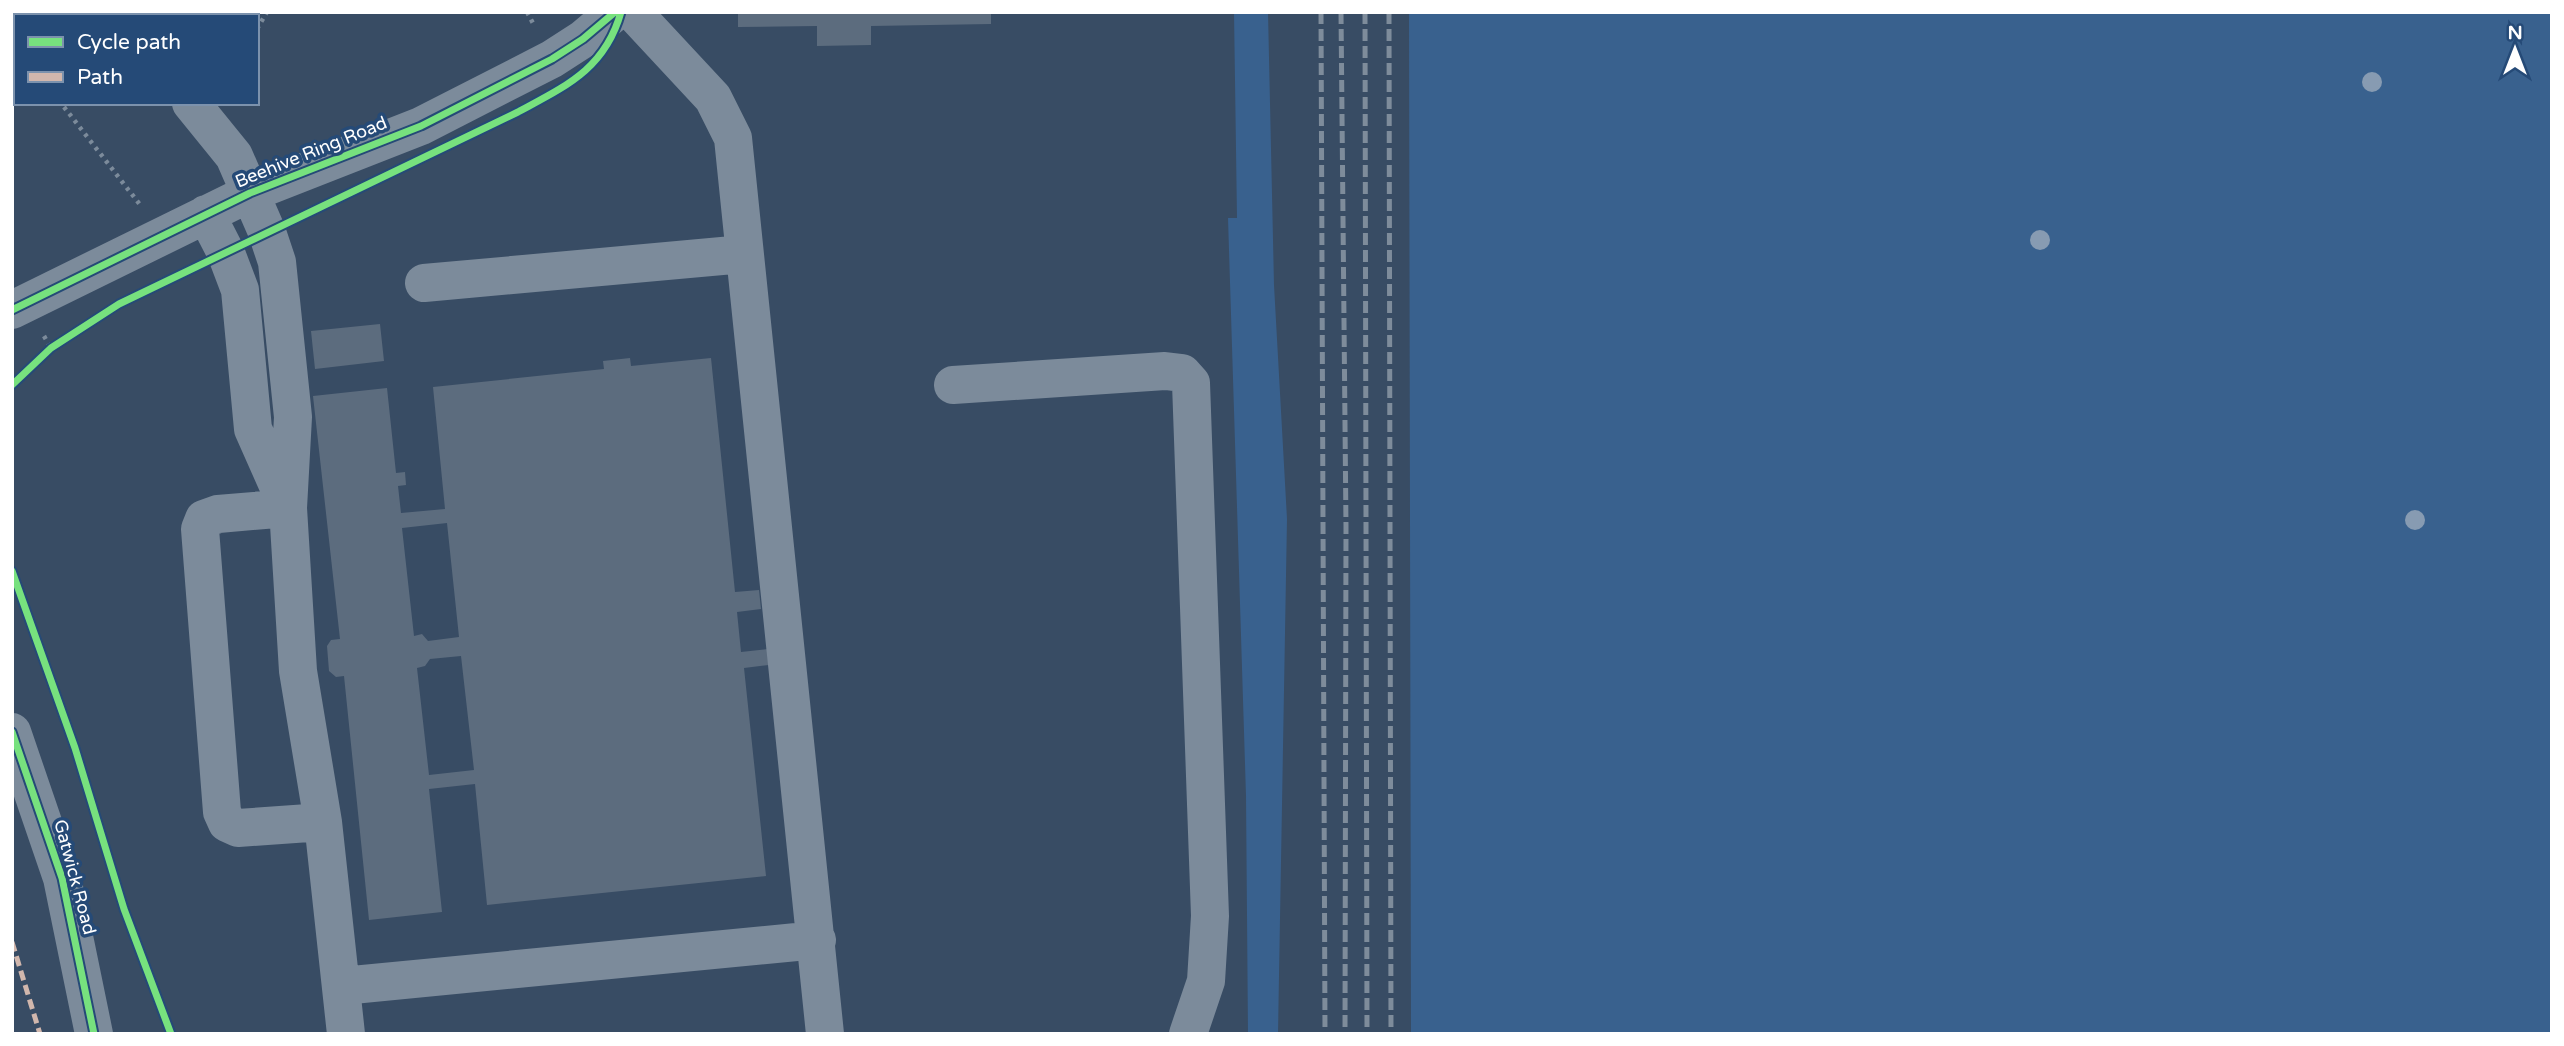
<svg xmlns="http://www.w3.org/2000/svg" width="2564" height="1046" font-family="'Varela Round',sans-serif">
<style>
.green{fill:#39618e}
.building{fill:#5c6c7e;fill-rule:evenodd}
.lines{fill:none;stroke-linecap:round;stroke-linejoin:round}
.path{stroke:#7c8b9b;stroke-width:4.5;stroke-dasharray:3.5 5;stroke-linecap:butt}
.minor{stroke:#7c8b9b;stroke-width:38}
.rail{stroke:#7e8c9b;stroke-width:5;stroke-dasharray:12 5;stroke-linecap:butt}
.quiet{stroke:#d1b7ad;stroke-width:5;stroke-dasharray:10 5;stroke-linecap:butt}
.cycleway-casing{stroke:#254a77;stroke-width:11}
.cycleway{stroke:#77e17e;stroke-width:7}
.tree{fill:#879bb2}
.labels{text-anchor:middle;stroke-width:7;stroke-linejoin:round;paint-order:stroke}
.street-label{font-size:18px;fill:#fff;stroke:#254a77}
</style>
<rect width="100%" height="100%" fill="#384c64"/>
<path class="green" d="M1234,12H1268L1274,285L1287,519L1278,1034H1248L1246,796L1228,218H1237Z
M1409,12H2552V1034H1411Z"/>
<path class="building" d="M738,12H991V24L871,26V45L817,46V26L738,27Z
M380,324L384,361L315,369L311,331Z
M630,358L631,366L711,358L735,592L759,590L761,609L737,612L741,652L768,649L769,665L744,668L766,876L487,905L475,784L429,789L442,912L369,920L344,676L336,677L329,671L327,646L331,640L340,639L313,396L387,388L396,473L405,472L406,485L398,486L401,513L445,509L433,387L604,369L603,361ZM447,523L459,637L428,641L422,634L414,636L402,528ZM461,656L474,770L429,775L417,668L425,666L430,659Z"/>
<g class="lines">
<path class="path" d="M527,12L535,27
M257,29L267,12
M64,107L141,206
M44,336L51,348"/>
<path class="minor" d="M98,12L101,16
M633,12L713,98L733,138L825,1034
M191,103L234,156L267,232L277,262L293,417L288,508L298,671L323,822L346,1034
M206,214L226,253L240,290L253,429L288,508L218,514L204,519L200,529L222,812L227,823L238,828L323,822
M424,283L744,254
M12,310L250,193L421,126L552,59L583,39L615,12
M953,385L1165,371L1182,373L1191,383L1210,916L1206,981L1188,1034
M12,732L62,878L94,1034
M342,986L817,940"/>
<path class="rail" d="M1321,12L1325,1034
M1341,12L1346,527L1345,1034
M1365,12L1367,1034
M1389,12L1391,1034"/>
<path class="quiet" d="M12,942L40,1034"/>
<g class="cycleway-casing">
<path id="cycleway" d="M12,310L250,193L421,126L552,59L583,39L615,12
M12,385L51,348L119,304L518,112C566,86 605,69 621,12
M12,571L75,748L124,909L171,1034
M12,732L62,878L94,1034"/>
</g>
<use href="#cycleway" class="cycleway"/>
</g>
<g class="tree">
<circle cx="2372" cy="82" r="10"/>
<circle cx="2040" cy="240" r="10"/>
<circle cx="2415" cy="520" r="10"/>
</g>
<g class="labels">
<g class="street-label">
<text transform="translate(311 152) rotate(-22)" y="6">Beehive Ring Road</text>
<text transform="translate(75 877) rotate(75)" y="6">Gatwick Road</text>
</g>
</g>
<rect width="2564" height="1046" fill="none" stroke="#ffffff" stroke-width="28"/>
<rect x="14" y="14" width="245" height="91" fill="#254a77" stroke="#7c92ad" stroke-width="2"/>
<rect x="28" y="37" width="35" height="10" fill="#77e17e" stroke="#7c92ad" stroke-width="2"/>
<text x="77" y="49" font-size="21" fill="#ffffff">Cycle path</text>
<rect x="28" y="72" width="35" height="10" fill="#d1b7ad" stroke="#7c92ad" stroke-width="2"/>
<text x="77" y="84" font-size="21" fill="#ffffff">Path</text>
<g transform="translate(2515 49)" stroke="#254a77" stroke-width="5" paint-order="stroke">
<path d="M0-5L12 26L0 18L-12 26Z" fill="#ffffff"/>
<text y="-10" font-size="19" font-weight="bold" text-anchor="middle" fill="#ffffff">N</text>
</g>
</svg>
